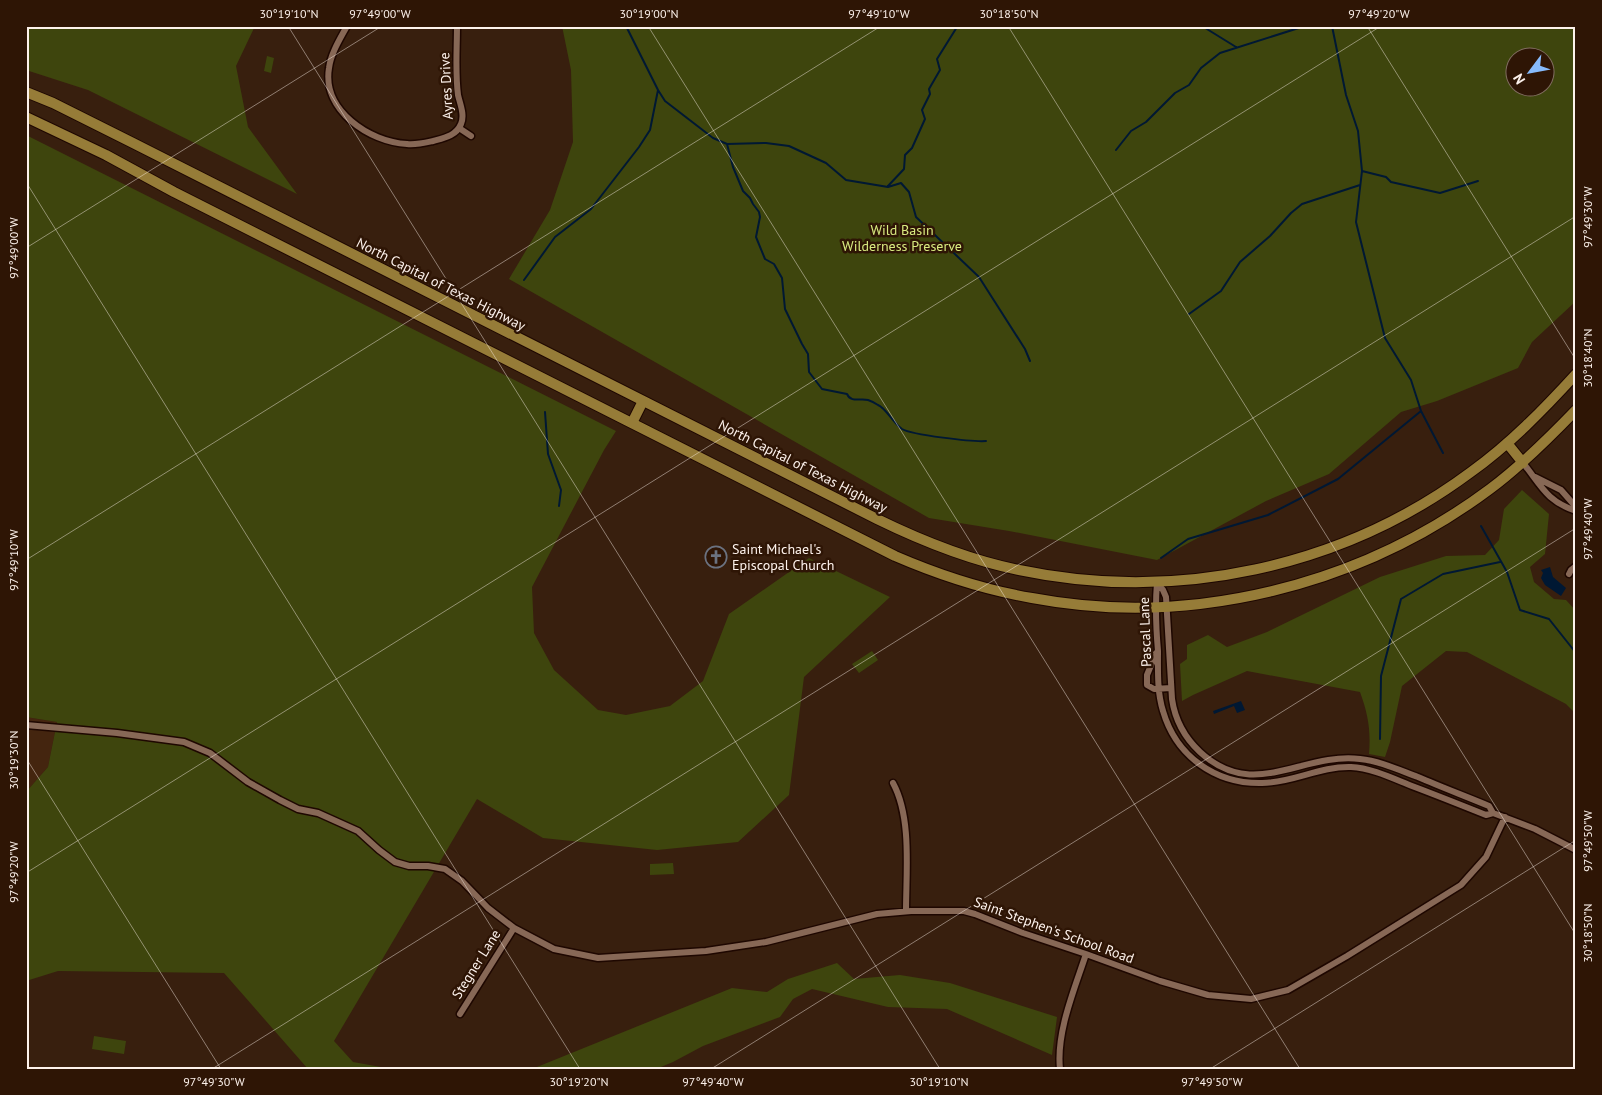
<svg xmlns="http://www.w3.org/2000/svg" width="1602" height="1095" font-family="'PT Sans',sans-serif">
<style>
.built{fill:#44250f}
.green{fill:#3e450d;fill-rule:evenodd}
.water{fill:#001833}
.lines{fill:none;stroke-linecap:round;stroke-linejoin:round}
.stream{stroke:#001833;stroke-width:2}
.minor-casing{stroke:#1e0700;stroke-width:9}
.trunk-casing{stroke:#1e0700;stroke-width:12}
.minor{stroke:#876856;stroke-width:6}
.trunk{stroke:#967c38;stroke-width:10}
.ticks{fill:none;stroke:#fdf2ec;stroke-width:1;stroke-opacity:0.45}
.labels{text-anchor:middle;stroke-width:5;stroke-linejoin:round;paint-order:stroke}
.street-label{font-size:14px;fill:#fdf2ec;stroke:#2e1505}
.park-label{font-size:14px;fill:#d9eb80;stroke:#2e1505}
.poi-label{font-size:14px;fill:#fdf2ec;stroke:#2e1505;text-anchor:start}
.neatline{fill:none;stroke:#fdf2ec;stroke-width:2}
.ticks-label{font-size:12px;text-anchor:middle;fill:#fdf2ec}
</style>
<rect width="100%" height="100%" fill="#381f0e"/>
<path class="built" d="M26,717L57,722L48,767L26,792Z"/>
<path class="green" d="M26,26H255L236,66L248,127L297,194L88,90L26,70Z
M562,26H1576V301L1532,342L1518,368L1437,401L1401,412L1329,474L1266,501L1157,560L1009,531L929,518L509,279L550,210L573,142L571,70ZM1514,58H1544V88H1514Z
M267,56L274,58L271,73L264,71Z
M26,135L616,431L604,450L532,587L534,633L554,670L598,710L626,715L670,706L703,681L729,614L809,558L890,597L804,677L789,795L738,842L657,850L543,838L477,799L334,1041L353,1062L392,1069H308L224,973L58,971L26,981V792L48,767L57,722L26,717Z
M1522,490L1549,514L1545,554L1530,567L1534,582L1554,599L1566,600L1576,611V714L1566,704L1467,652L1446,651L1402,686L1390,742L1385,757L1369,754C1371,730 1368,714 1360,692L1247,671L1193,695L1182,701L1180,664L1187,659V645L1208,635L1227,647L1267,632L1380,577L1446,556L1485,555L1499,540L1504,509Z
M872,651L878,660L859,673L852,664Z
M673,863L674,874L650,875V864Z
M837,963L854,979L900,975L950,983L1057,1017L1052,1055L947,1009L888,1007L812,989L793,999L780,1017L703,1046L673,1062L656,1069H532L732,988L767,992L788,979Z
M94,1036L126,1041L124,1054L92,1049Z"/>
<path class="water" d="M1550,567L1553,577L1566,588L1561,596L1545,585L1541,578L1543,573L1541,570Z
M1241,701L1245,710L1237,713L1234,706L1214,714L1213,711Z"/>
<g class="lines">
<path class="stream" d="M1202,26L1236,47
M658,90L665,101L713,138L727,144L766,143L789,146L826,163L846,180L888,187L901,183L909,192L916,217L979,277L1025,349L1030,361
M727,144L733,167L743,191L750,198L753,204L759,212L760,217L756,237L765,259L774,264L782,278L785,309L802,344L808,354L809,372L822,389L847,394C851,403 860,398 868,400C871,401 875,403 878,405C886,408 893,423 902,429C912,435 973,442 986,441
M1116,150L1131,131L1146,122L1175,93L1189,85L1201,68L1220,53L1305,26
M1362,171L1386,177L1391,182L1440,193L1478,181
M888,186L904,169L905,155L912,148L925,119L922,110L930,94L929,89L940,70L937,59L957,27
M524,280L555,237L591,209L639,147L650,130L658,90L626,26
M1189,314L1221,291L1240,262L1270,236L1291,213L1302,204L1360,185
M1421,411L1443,453
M545,412L548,454L561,490L559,506
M1481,526L1507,572L1520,610L1549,619L1576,653
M1161,558L1188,539L1268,515L1338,479L1421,411L1411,380L1385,338L1356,222L1362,171L1358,131L1346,95L1332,26
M1380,739L1381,676L1401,599L1443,574L1500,562"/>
<g class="minor-casing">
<path id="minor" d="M347,26C340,39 331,53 329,68C322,110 369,142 407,144C416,145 424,143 433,141C444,138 456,136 461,124C465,115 460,104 458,95C455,72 457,49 457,26
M459,128L471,136
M1523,463C1541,485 1546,501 1576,511
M1535,477L1561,490L1576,507
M1569,574L1571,570L1576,566
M1157,583C1155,606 1156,628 1158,651C1158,671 1157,692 1163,711C1176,756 1215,784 1262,783C1292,783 1320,766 1351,767C1372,768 1392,778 1412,786C1436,795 1461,805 1486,815L1493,813L1535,829L1576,850
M1157,583L1163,590L1166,597L1172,699C1175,720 1184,737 1200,752C1254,802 1301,752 1360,759C1380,761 1399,770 1418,777C1441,787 1465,796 1489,806L1493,813
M1156,653L1147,675V685L1154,689L1171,688
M26,725L117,733L184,742L210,753L248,782L280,800L298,809L318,813L358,831L379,850L395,862L409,866H428L445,869L462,881L488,908L514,928L554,949L598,958L706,951L766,942L877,914L911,911H964L975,914L1023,933L1086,954L1160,981L1208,995L1251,999L1288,990L1347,956L1461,885L1486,857L1505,817
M893,783C912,818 906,872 906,911
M460,1014L514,928
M1060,1069C1056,1032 1075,988 1086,954"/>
</g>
<g class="trunk-casing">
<path id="trunk" d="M26,92L53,103L133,143L877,519C922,541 969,560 1019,570C1176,603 1342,568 1471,472C1510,444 1544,409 1576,374
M26,117L106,155L174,192L895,556C939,575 985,590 1032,598C1191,628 1360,586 1490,489C1521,466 1549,438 1576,410
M632,423L643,401
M1507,443L1523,463"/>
</g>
<use href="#minor" class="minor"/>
<use href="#trunk" class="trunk"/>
</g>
<path class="ticks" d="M288,26L940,1069M648,26L1300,1069M1008,26L1576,935M1367,26L1576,360M26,182L580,1069M26,248L382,26M26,560L881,26M26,758L221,1069M26,873L1381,26M212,1069L1576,216M711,1069L1576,528M1210,1069L1576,840"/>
<defs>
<g id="church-ring" transform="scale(1.125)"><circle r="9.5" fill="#2e1505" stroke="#6b7280" stroke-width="1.5"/><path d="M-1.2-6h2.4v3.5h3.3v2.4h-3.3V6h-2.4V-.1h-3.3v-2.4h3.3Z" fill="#6b7280"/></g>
</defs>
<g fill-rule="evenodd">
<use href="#church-ring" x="716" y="557"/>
</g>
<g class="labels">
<g class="street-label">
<text transform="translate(446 86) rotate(-93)" y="5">Ayres Drive</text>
<text transform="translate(441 284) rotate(27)" y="5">North Capital of Texas Highway</text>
<text transform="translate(803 466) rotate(27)" y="5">North Capital of Texas Highway</text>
<text transform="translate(1145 632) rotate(-92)" y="5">Pascal Lane</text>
<text transform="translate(1054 930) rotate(20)" y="5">Saint Stephen's School Road</text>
<text transform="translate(476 964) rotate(-58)" y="5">Stegner Lane</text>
</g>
<g class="park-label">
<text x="902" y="235">Wild Basin<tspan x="902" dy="16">Wilderness Preserve</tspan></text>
</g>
<g class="poi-label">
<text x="732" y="554">Saint Michael's<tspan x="732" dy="16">Episcopal Church</tspan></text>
</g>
</g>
<rect width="1602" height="1095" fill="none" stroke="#2e1505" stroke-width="55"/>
<g transform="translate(1530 72) rotate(238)"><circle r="24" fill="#2e1505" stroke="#816d61"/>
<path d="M0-4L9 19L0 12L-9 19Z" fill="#87bbfc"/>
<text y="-8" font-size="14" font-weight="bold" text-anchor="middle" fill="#fdf2ec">N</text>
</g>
<rect x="28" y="28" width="1546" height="1040" class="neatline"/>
<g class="ticks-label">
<text x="289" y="18">30°19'10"N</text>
<text x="380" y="18">97°49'00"W</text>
<text x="649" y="18">30°19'00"N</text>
<text x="879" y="18">97°49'10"W</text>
<text x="1009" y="18">30°18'50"N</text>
<text x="1379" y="18">97°49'20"W</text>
<text transform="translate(1588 217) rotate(-90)" y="4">97°49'30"W</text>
<text transform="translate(14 248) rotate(-90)" y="4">97°49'00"W</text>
<text transform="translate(1588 358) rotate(-90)" y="4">30°18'40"N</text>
<text transform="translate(1588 529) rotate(-90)" y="4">97°49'40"W</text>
<text transform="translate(14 560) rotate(-90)" y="4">97°49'10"W</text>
<text transform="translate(14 760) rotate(-90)" y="4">30°19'30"N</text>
<text transform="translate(1588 841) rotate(-90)" y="4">97°49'50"W</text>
<text transform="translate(14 872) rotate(-90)" y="4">97°49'20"W</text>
<text transform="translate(1588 933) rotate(-90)" y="4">30°18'50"N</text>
<text x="214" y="1086">97°49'30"W</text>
<text x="579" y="1086">30°19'20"N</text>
<text x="713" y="1086">97°49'40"W</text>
<text x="939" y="1086">30°19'10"N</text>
<text x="1212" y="1086">97°49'50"W</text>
</g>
</svg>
